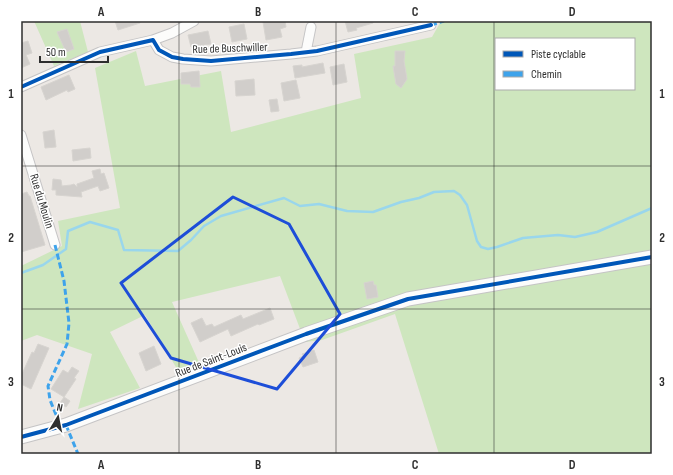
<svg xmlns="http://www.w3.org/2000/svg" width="673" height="475" font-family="'Sofia Sans Condensed',sans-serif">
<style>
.green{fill:#cee6be;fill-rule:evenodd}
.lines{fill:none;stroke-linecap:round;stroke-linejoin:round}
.stream{stroke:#99d6ec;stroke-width:2.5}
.building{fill:#d1cecb;stroke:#d7d4d0}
.street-casing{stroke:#c5c4c5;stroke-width:11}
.secondary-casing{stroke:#c5c4c5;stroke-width:15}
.street{stroke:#fcfcfb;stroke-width:9}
.secondary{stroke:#fcfcfb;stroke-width:13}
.quiet{stroke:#3ea3eb;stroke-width:3;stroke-dasharray:6 3;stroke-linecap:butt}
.cycleway-casing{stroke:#fff;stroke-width:6}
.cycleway{stroke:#0057b8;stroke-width:4}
.marked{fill:none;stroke:#1d4ed8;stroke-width:3;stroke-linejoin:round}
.grid{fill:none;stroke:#2e2e2e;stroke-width:1;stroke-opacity:0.55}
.labels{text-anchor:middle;stroke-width:3;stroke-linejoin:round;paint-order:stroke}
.street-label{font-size:12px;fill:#2e2e2e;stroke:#fff}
.neatline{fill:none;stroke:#2e2e2e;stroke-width:1.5}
.grid-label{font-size:13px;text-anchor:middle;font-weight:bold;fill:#2e2e2e}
</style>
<rect width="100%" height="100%" fill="#ece8e4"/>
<path class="green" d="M34,21H80L88,52L54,66Z
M441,21H652V454H439L395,314L322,340L305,342L280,276L172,302L201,367L180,374L145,315L110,332L140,388L78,409L92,354L37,335L21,341V266L62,246L58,221L120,208L95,68L136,51L145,86L221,71L231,132L361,98L354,54L432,37ZM496,39H634V89H496Z"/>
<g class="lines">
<path class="stream" d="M21,273L43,265L66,249L68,231L90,222L118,230L124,250L178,251L191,240L204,226L221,216L284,198L300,206L319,204L347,211L373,212L401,202L419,198L434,192L454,191L460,195L467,205L477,241L481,247L488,249L497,247L523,238L558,235L575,237L597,232L652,208"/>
</g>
<path class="building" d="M115,21H140V23L118,30Z
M271,21H285L286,27L280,29L282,37L266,40L263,22Z
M345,21H373V23L356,28L357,30L348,32Z
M244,24L247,39L232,42L229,27Z
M67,29L74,49L66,52L57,32Z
M208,31L211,44L191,47L188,35Z
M28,41L32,53L26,55L30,64L21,68V43Z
M395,51H405L404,61L407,79L401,88L396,84L393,66H395Z
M323,63L325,73L295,78L293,66L302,65V67Z
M344,64L347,82L333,85L330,67Z
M199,71L200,87H191L190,84H181V73Z
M69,75L75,89L68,92L67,90L46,100L41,87Z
M254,79L255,95L236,96L235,81Z
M296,80L300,98L284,101L281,83Z
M277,99L279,111L271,112L269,100Z
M54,130L56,147L45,148L43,132Z
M90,148L91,158L73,161L72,150Z
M100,169L101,174L104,173L109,188L100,191L98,186L81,192L82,197L56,195V190H52L53,179L61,180L62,186L71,185L74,184L77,187V184L94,178L92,171Z
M27,192L29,196H30L45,245L21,252V194Z
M373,281L374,285H376L378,297L367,299L364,283Z
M270,308L274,319L259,325L258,324L231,336L228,329L200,342L191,323L202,318L206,326L212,324L214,327L241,315L243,319Z
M38,344L49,348L31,389L21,384V376L32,352L34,353Z
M154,346L161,364L146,371L139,353Z
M314,350L318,362L303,367L299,358L303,356L302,354Z
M72,367L79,371L74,378L76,379L64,397L70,401L66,407L60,403L64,397L51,389L63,370L68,373Z"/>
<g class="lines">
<g class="street-casing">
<path id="street" d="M153,40L172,33L194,21
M306,52L311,27
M21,87L100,52L153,40L159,50L172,57L183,59L211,61L291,54L317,51L431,25
M21,135L55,245"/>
</g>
<g class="secondary-casing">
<path id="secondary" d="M21,437L66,425L306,334L408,299L652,257"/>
</g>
<use href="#street" class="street"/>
<use href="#secondary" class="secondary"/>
<path class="quiet" d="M431,25L444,21
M55,245L64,281L69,323L67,344L48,386L50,400L61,427
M66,425L78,454"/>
<g class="cycleway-casing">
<path id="cycleway" d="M21,87L100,52L153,40L159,50L172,57L183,59L211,61L291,54L317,51L431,25
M21,437L66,425L306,334L408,299L652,257"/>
</g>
<use href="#cycleway" class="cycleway"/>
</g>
<path class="marked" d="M233,197L289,224L340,314L277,389L171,358L121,283Z"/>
<path class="grid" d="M179,21V454M336,21V454M494,21V454M21,166H652M21,309H652"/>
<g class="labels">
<g class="street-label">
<text transform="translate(230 48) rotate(-2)" y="4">Rue de Buschwiller</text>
<text transform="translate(42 201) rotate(73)" y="4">Rue du Moulin</text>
<text transform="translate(211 360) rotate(-21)" y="4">Rue de Saint-Louis</text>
</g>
</g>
<rect width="673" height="475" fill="none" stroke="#ffffff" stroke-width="44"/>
<rect x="495" y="38" width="140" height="52" fill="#ffffff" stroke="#ababab"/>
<rect x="503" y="51" width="20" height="6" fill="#0057b8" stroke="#ababab"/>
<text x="531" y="58" font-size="12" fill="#2e2e2e">Piste cyclable</text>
<rect x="503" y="71" width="20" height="6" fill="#3ea3eb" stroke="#ababab"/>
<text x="531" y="78" font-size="12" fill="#2e2e2e">Chemin</text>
<g transform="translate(58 417) rotate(10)" stroke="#ffffff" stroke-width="3" paint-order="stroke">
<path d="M0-3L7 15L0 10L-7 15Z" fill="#2e2e2e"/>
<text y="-6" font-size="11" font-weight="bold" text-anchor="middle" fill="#2e2e2e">N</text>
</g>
<path d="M40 56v6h68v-6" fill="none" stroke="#2e2e2e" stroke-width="2"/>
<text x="46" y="56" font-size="12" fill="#2e2e2e" stroke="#ffffff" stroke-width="3" paint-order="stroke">50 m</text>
<rect x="22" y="22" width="629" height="431" class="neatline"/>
<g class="grid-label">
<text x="101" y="16">A</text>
<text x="258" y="16">B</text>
<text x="415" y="16">C</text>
<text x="572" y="16">D</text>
<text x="11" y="98">1</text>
<text x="662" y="98">1</text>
<text x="11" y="242">2</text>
<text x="662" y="242">2</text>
<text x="11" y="386">3</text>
<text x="662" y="386">3</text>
<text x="101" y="469">A</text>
<text x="258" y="469">B</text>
<text x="415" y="469">C</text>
<text x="572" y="469">D</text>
</g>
</svg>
